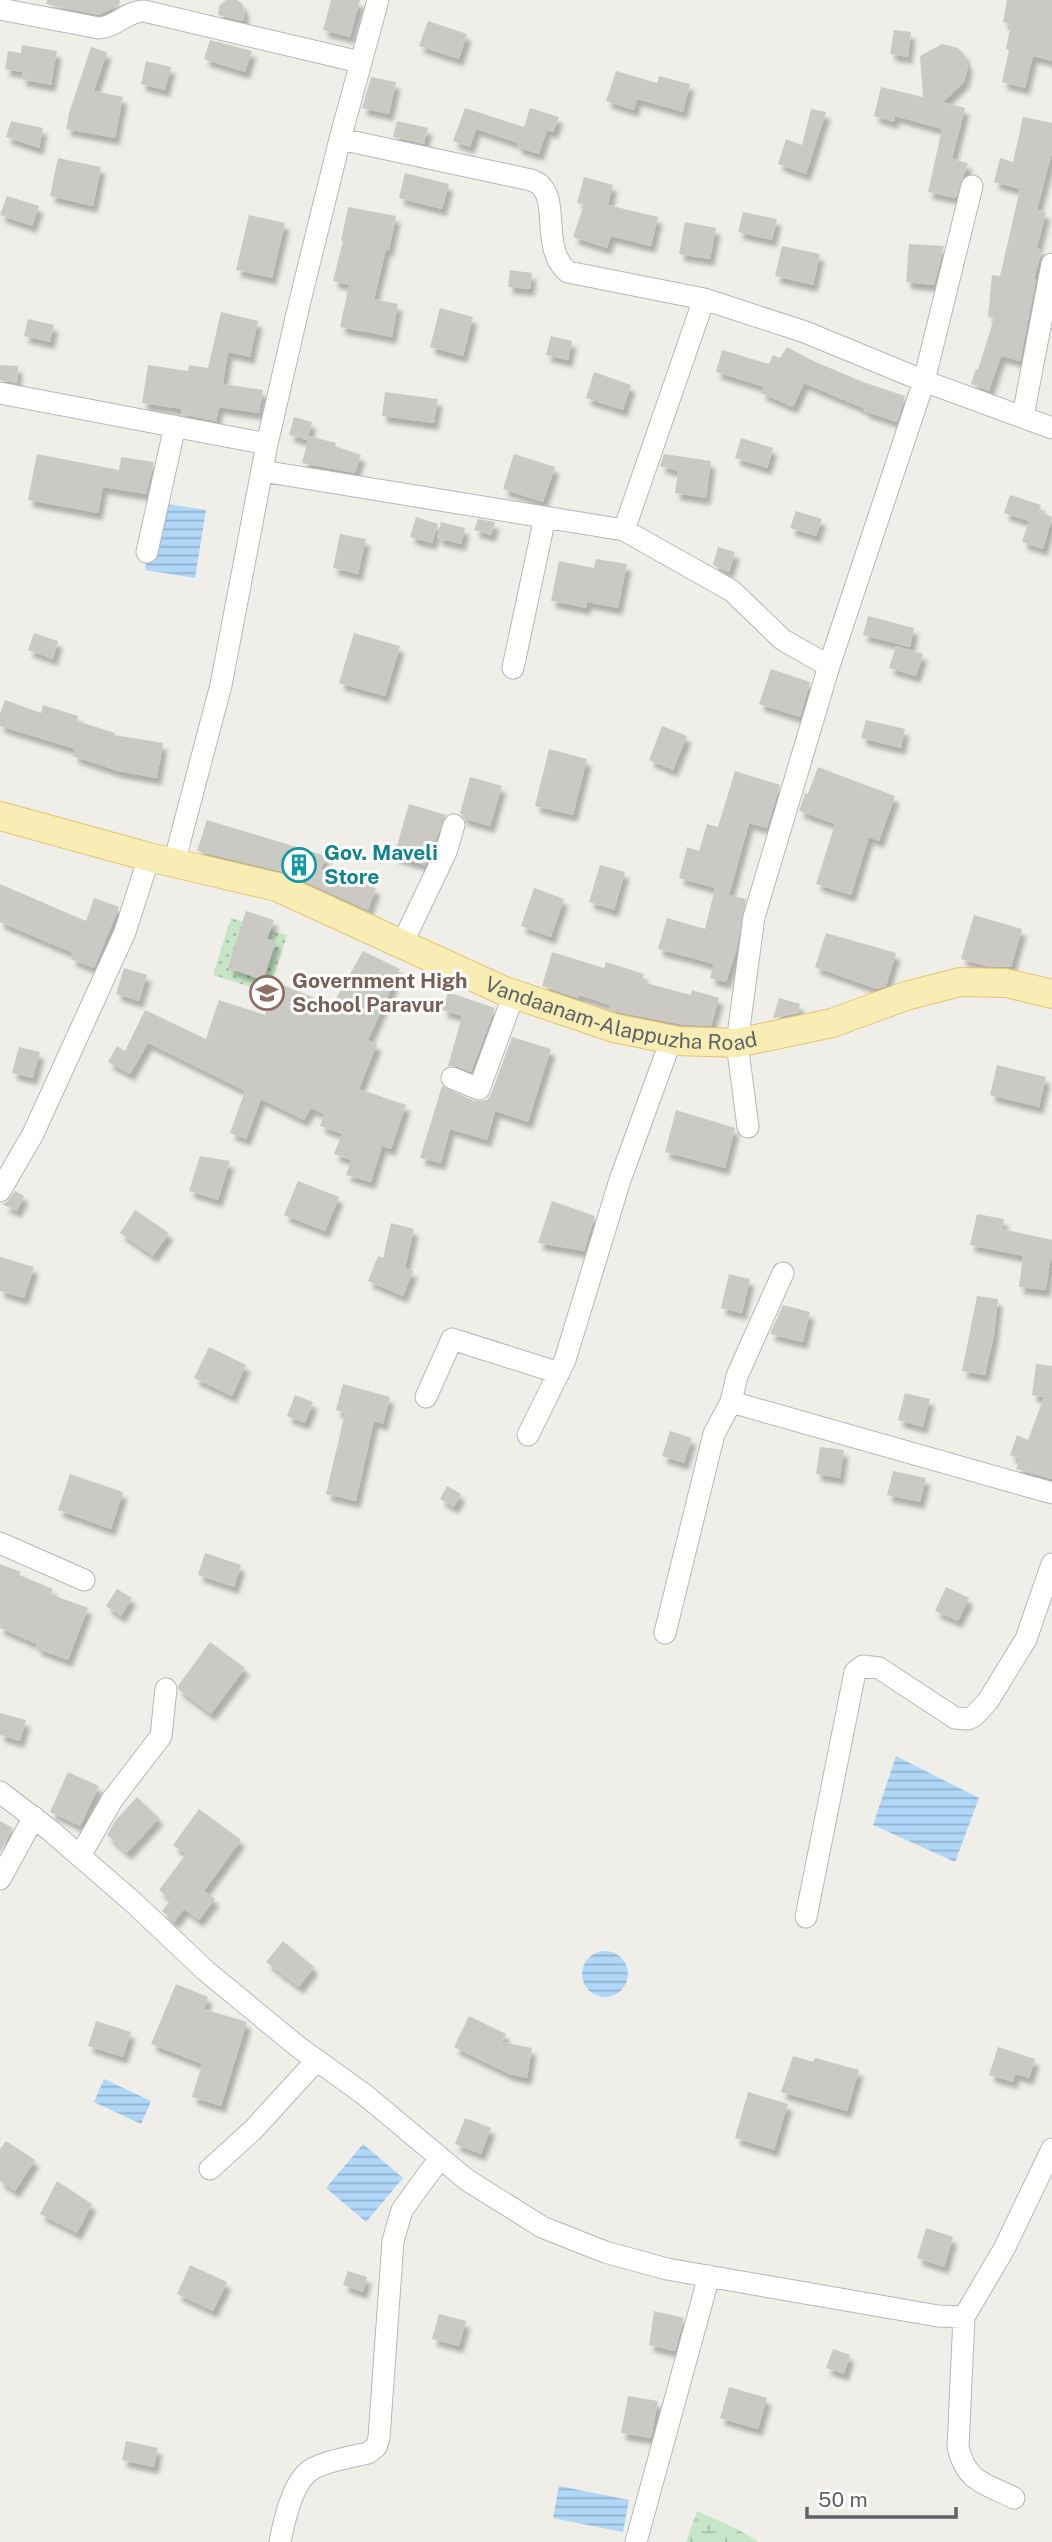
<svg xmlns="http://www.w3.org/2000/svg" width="1052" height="2542" font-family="'Public Sans',sans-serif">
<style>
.grass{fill:url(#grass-dots)}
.wetland{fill:url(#wetland-marsh)}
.water{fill:url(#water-rules)}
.building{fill:#cbc9c4;filter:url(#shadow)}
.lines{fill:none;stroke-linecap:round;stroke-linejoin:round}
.minor-casing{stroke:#b5b7bb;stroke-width:23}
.major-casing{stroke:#e5c56c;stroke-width:30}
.minor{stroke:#fff;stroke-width:21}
.major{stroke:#f8eeb5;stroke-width:28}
.labels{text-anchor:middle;stroke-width:6;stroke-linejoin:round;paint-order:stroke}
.culture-label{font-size:21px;font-weight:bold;fill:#0d838f;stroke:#fff;text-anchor:start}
.education-label{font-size:21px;font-weight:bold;fill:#785e54;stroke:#fff;text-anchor:start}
.street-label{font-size:21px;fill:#5f6267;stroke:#fff}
</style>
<defs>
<pattern id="grass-dots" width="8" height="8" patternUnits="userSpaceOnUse" patternTransform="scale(1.75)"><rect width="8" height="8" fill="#c7e5c8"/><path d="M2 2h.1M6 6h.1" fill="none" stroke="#a5bda6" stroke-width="1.8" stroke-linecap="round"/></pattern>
<pattern id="wetland-marsh" width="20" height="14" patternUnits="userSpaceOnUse" patternTransform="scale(1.75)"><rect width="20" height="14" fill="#c7e5c8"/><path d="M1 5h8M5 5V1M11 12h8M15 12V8" fill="none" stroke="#a5bda6"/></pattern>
<pattern id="water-rules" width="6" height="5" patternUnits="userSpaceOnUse" patternTransform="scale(1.75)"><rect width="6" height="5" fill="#b0d7f7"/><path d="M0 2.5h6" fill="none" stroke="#92b2cc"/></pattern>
<filter id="shadow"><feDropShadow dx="4.5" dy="7" stdDeviation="2" flood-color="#0004"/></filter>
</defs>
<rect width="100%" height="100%" fill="#f0eee8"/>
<path class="grass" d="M231,918L287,935L269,993L213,975Z"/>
<path class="wetland" d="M697,2511L737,2529L759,2542H686Z"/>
<path class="water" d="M155,502L206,510L195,578L145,570Z
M896,1756L979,1798L955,1862L873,1825Z
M582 1974a23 23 0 1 1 46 0a23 23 0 1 1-46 0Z
M104,2079L151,2101L141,2124L94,2102Z
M363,2144L403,2178L366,2222L326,2188Z
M559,2486L629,2500L623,2532L553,2518Z"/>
<path class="building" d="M47,0H120L119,5L99,15L46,4Z
M226,0H237L242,4L245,12L243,21L218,15L219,6Z
M331,0H360L350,37L323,30Z
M1007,0H1052V61L1033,56L1025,88L1002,82L1009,50L1006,49L1011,25L1003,22Z
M428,21L467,34L459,59L419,46Z
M894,30L911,32L908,57L890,54Z
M210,40L252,51L245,72L204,59Z
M942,44L958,48L964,54L968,67L964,82L943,102L965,108L952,159L968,163L956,198L928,192L942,129L895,116L894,122L874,116L881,87L923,97L920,56Z
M22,45L57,51L51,85L21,79L23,72L5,69L8,51L21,53Z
M91,47L107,52L94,91L123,97L115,138L66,129L69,113Z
M146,61L171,67L165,90L141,84Z
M616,71L657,83L659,76L690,84L683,112L637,99L634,110L606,101Z
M371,77L396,82L389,114L362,108Z
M465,108L524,127L530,108L559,117L553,132L547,130L539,154L517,147L518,143L476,129L470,147L453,141Z
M811,109L826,112L806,174L778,164L786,139L802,145Z
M1023,117L1052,123V152L1037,210L1046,212L1037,248L1042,250L1034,279H1036L1020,361L1001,356L989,391L971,384L976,369L978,370L994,318L988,317L992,275L1000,276L1020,189L994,182L1000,158L1013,162Z
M11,121L43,128L39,148L6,137Z
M397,121L428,128L424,144L393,137Z
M58,158L101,167L93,206L50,196Z
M405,173L449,184L442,209L399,198Z
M584,177L613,185L608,205L658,217L651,246L611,236L607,248L573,237L584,205L577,203Z
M7,196L39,206L32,226L0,215Z
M348,207L396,216L389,250L386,249L374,299L398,304L392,337L340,327L349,285L333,281L343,241H341Z
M743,212L777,219L772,240L738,232Z
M249,215L285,223L272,278L236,270Z
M685,222L716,228L710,259L679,254Z
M909,244L944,246L934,285L906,282Z
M782,246L820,254L813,285L775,276Z
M510,270L532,273L530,289L508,287Z
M440,308L473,317L463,356L430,347Z
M221,312L258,321L250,357L228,352L223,384L263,390L259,413L219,407L216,421L181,414L182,409L142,403L148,365L188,371L189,365L208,368Z
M28,319L54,325L50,342L24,336Z
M551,336L572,341L568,360L546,355Z
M787,347L811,360L863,382L905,396L897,422L864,411L865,409L804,383L793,407L761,393L764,387L716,372L722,350L769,364L773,355L780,358Z
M0,365L18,366L17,383L0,380Z
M594,372L631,385L623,410L586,398Z
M385,392L438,399L434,423L382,416Z
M294,417L312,422L307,440L289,435Z
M309,436L336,443L335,446L361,455L355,473L302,463Z
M741,438L773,448L767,468L735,458Z
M37,454L119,470L121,457L154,462L146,494L103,487L98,513L28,500Z
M514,454L555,467L543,502L503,489Z
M664,454L711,461L706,498L675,493L678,471L660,466Z
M1010,495L1041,505L1039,512L1052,517L1043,549L1022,542L1029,521L1004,513Z
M796,511L822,519L816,536L790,528Z
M416,517L438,524L432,543L410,537Z
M478,519L495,522L491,535L474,530Z
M441,522L465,528L461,544L437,538Z
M340,534L366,539L358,574L333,568Z
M718,547L735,552L729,572L713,565Z
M596,559L627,564L618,608L587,602L586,608L551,601L559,561L594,568Z
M868,616L914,628L910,647L863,635Z
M34,633L58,641L53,659L28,650Z
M354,633L400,646L385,696L339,683Z
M896,646L923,654L916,676L889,668Z
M771,669L810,682L800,717L759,704Z
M5,700L41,713L43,705L78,716L77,721L115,733L114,735L163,743L157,778L118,771L73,756L75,749L0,726V714Z
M866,720L905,729L901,748L861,738Z
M662,726L687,736L673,770L649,760Z
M549,749L587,759L573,815L535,806Z
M818,767L895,796L879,841L869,837L851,895L816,884L835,824L799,811L805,793L808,794Z
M735,771L780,785L767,828L749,823L729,895L746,899L736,951L726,982L710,978L714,964L658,949L667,918L705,929L715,888L679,878L687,847L699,851L707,824L718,827Z
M470,777L502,786L490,826L465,819L460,813Z
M409,804L446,815L425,865L394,856Z
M207,820L326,856L321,869L376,888L368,910L284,872L197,851Z
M600,865L625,872L614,910L589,902Z
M0,884L86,921L94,898L119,907L94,968L71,959L73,953L0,922Z
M534,888L564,899L551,937L521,926Z
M246,911L274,920L267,939L276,941L263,980L228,968Z
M974,915L1022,929L1011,967L986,966L961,959Z
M826,933L896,953L886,986L877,989L815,967Z
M363,951L400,969L368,1040L377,1044L359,1089L406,1105L391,1149L382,1146L371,1182L346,1175L351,1160L334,1154L342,1134L320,1126L324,1114L311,1108L304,1120L261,1099L246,1139L230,1133L245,1091L148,1043L130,1074L108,1062L117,1046L125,1051L145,1010L206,1039L219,1000L265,1015L276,982L332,1005Z
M552,952L604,968L606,962L644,974L642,982L691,995L692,990L719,998L711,1026L680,1024L618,1012L609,1009L610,1005L579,995L578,998L542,986Z
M124,968L147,975L139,1001L116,994Z
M448,992L495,1008L471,1072L457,1066H448L462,1016L442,1010Z
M779,998L800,1004L798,1013L773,1018Z
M512,1037L551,1049L528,1122L495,1111L487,1140L450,1129L441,1163L420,1158L442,1086L474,1101L487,1100L491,1094Z
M19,1047L40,1052L33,1078L12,1073Z
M997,1065L1046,1077L1039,1107L990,1095Z
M676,1110L735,1128L725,1168L665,1152Z
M200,1156L230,1161L218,1200L189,1191Z
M298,1181L339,1197L325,1231L284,1215Z
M15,1191L24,1196L17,1211L2,1204L7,1202Z
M552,1201L595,1216L584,1251L538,1243Z
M135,1210L169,1233L153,1256L120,1233Z
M977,1214L1004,1219L1002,1229L1052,1240V1261H1050L1046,1290L1019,1287L1023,1256L970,1245Z
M391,1223L414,1229L405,1268L413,1271L403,1296L368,1281L378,1256L383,1258Z
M0,1257L34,1267L24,1298L0,1291Z
M729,1274L750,1279L742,1313L721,1308Z
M977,1296L998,1299L994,1335L985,1375L962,1371Z
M783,1305L810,1312L803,1342L770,1334Z
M209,1347L246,1365L232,1396L194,1378Z
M1036,1364L1052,1366V1479L1016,1469L1020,1459L1010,1455L1017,1435L1028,1440L1044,1397L1032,1395Z
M343,1384L390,1397L383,1424L374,1421L356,1501L326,1494L345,1413L336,1410Z
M905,1393L930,1399L923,1427L898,1420Z
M295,1395L313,1402L305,1423L287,1416Z
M670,1431L692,1438L684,1463L662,1456Z
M820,1447L844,1450L840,1478L816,1474Z
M893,1471L926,1478L920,1502L887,1495Z
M70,1474L123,1492L111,1529L58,1510Z
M447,1486L461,1494L454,1507L440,1499Z
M205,1553L241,1565L234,1587L198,1575Z
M0,1564L21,1572L19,1575L53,1589L50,1594L88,1608L68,1660L36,1648L37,1644L0,1628Z
M946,1587L969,1598L958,1621L935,1611Z
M117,1589L132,1598L121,1616L106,1606Z
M210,1642L245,1668L211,1714L179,1690L178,1686Z
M0,1713L26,1720L20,1741L0,1735Z
M68,1772L99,1786L80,1826L50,1812Z
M137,1797L159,1818L127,1853L107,1835L115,1821Z
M199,1809L241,1840L204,1891L215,1899L199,1920L184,1909L174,1922L162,1911L171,1900L159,1890L186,1854L173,1845Z
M0,1821L13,1828L0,1852Z
M283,1941L314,1967L299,1987L266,1962Z
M176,1984L208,1997L204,2009L247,2022L221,2106L192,2097L202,2064L151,2044Z
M469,2016L506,2034L502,2042L532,2048L527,2078L509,2074L454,2047Z
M96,2021L131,2032L123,2057L88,2046Z
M998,2047L1035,2059L1029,2078L1015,2074L1013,2082L989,2075Z
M793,2056L813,2062L815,2058L859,2070L847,2111L781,2092Z
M748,2092L788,2104L774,2150L735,2138Z
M465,2118L491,2128L481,2154L455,2144Z
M6,2141L35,2160L15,2191L0,2181V2149Z
M57,2181L92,2204L77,2233L40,2214Z
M926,2228L953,2237L944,2267L917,2258Z
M190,2265L227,2282L213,2311L177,2294Z
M348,2271L367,2277L363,2292L343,2285Z
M654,2311L684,2318L675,2351L649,2345Z
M439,2314L466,2321L459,2346L432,2339Z
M833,2349L850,2355L844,2374L826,2368Z
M729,2387L767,2398L758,2429L720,2418Z
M628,2396L658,2401L651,2438L621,2433Z
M126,2441L158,2448L154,2467L122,2460Z"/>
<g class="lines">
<g class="minor-casing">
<path id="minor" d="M0,9L99,28C116,27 127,11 144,11L360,62
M340,139L531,180C535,182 539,183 541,186C559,204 541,250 568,272L704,299L805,332L924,381L1052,428
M0,393L267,444
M1023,416L1052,264
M262,471L624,530L732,591L783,640L829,666
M624,530L704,299
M147,552L175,426
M513,668L545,517
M174,863L221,685L267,444L300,301L340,139L378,0
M401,946L446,852L454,825
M452,1078L479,1089L514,994
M748,1127L737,1043L754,917L829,666L924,381L972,186
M0,1191L33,1134L125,932L149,857
M426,1397L452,1339L559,1373
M731,1402L1052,1493
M528,1435L565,1360L620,1180L671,1040
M0,1543L84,1580
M665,1633L714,1434L731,1402L737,1376L783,1273
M0,1792L51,1831L134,1903L206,1971L297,2046L365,2095L467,2180L542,2227L605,2252L667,2269L938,2316L964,2317
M80,1856L112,1800L161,1736L166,1689
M0,1879L34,1817
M806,1917L855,1672L863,1666L879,1668L955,1718L968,1719L974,1716L988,1701L1026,1639L1052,1564
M210,2169L253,2130L317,2060
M1014,2498C984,2483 966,2482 958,2447L964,2317L1004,2249L1052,2149
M280,2542C284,2521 293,2478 314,2468C330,2460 351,2457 368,2453L376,2447L379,2438L393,2241L402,2210L440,2158
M636,2542L709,2276"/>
</g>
<g class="major-casing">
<g id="major">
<path id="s1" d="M0,816L149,857L277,887L502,990L614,1028L678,1041L737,1043L832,1023L906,996L960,982L1006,983L1052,994"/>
</g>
</g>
<use href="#minor" class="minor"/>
<use href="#major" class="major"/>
</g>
<defs>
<g id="building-ring" transform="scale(1.75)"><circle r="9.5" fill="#fff" stroke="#0f9aa8" stroke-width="1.5"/><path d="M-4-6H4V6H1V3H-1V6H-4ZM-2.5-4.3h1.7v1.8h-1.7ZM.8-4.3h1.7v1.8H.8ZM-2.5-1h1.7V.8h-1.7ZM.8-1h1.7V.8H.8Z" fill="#0f9aa8"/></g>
<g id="school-ring" transform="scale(1.75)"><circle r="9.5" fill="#fff" stroke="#8d6e63" stroke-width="1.5"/><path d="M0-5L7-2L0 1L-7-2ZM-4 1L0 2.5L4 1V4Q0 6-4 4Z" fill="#8d6e63"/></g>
</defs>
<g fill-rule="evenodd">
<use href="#building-ring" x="299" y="865"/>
<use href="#school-ring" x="267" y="993"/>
</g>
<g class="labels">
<g class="culture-label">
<text x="324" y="860">Gov. Maveli<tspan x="324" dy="24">Store</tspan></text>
</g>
<g class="education-label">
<text x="292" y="988">Government High<tspan x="292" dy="24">School Paravur</tspan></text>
</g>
<g class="street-label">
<text dy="7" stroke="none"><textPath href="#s1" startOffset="656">Vandaanam-Alappuzha Road</textPath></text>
</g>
</g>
<path d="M807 2507v10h149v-10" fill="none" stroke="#5f6267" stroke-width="3.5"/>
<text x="818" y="2507" font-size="21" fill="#5f6267" stroke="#ffffff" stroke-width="5" paint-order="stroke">50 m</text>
</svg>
